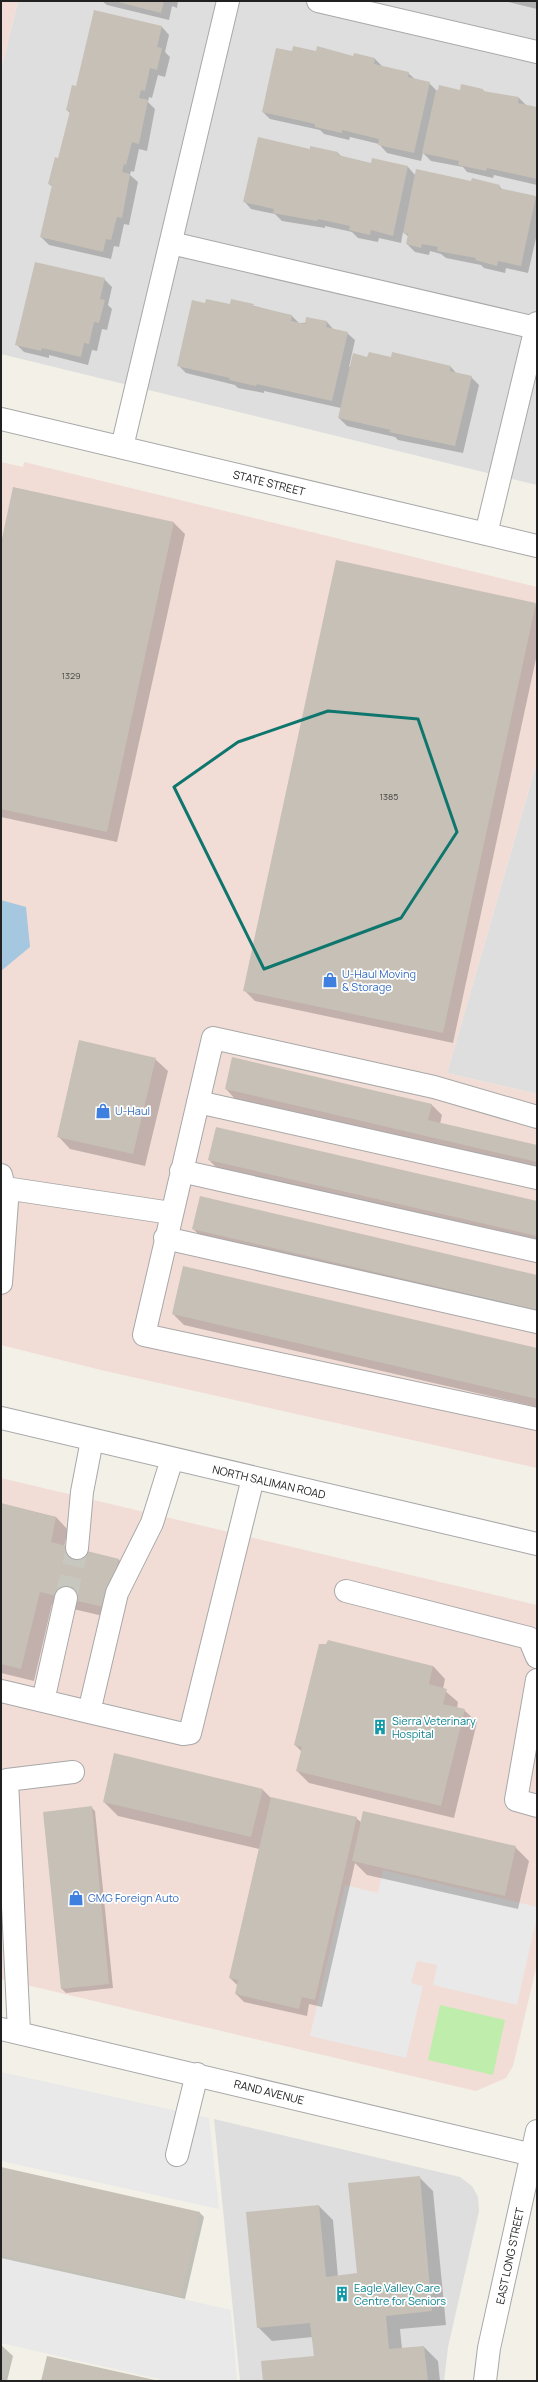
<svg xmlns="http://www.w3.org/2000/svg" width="538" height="2382" font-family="Manrope,sans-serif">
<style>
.residential{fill:#dfdede}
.commercial{fill:#f2ddd6}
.grass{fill:#beedac}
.parking{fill:#e9e9e9}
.water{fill:#a6c7e0}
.shadow{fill:#0003}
.building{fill:#c7c0b6}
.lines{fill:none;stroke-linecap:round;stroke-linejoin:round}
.minor-tunnel{stroke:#c8c7bf;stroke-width:22;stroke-dasharray:22 11;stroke-linecap:butt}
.minor-casing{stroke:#a8a8a8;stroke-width:24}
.minor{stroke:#fff;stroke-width:22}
.marked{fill:none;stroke:#0f766e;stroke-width:3;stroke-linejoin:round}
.labels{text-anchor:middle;stroke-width:3.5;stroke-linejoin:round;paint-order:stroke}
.number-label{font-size:9px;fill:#4a4946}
.street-label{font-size:11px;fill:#212121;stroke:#fff}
.shop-label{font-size:11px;fill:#366cbe;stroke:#fff;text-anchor:start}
.culture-label{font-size:11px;fill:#0d838f;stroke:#fff;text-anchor:start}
</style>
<rect width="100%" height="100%" fill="#f2f0e7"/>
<path class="residential" d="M18,1H537V485L1,354V70Z
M537,762V1094L447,1073Z
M214,2119L460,2177L472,2186L478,2197L479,2211L448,2347L444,2381H240Z"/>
<path class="commercial" d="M1,1H18L1,70Z
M1,462L23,467L24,462L537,587V762L447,1073L537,1094V1468L101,1370L1,1345Z
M1,1478L537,1605V1964L513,2066L506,2078L476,2091L1,1979Z"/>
<path class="grass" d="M440,2005L505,2020L493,2075L428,2060Z"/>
<path class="parking" d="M383,1870L537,1907V1916L517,2005L433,1985L437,1965L417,1961L411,1983L423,1986L406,2058L310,2036L345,1885L378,1893Z
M1,2072L209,2118L219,2209L1,2161Z
M1,2258L231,2310L237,2381H167L1,2343Z"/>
<path class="water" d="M1,900L26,907L30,947L1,971Z"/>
<path class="shadow" d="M102,1H178L177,8L172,6L169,20L107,5Z
M504,1H537V9Z
M162,27L169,35L165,52L170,57L165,77L158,75L152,98L149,97L148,102L155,109L147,151L139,149L134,172L131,171L130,175L138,182L129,225L124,224L119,247L114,246L111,259L49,245L41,237L53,187L49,184L59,159L70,113L67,110L76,87Z
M292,52H317L354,58L355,54L375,59L383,67L408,73L416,80L429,83L437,91L483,90L486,93L519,98L527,106L537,108V185L494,175L493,178L467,172L463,167L431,161L423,153L421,161L387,153L379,144L350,137L349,140L324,134L320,130L270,119L263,112Z
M310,150L338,153L342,157L372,164L373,159L408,167L415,175L499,186L503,190L536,197L537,234L528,273L506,268L505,273L484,268L481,265L446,258L441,254L430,251L429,255L415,252L407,244L409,237L403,232L401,243L379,238L378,242L358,238L352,232L325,226V228L282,221L275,214L251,209L244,201Z
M104,279L112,287L108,305L112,309L107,330L102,329L97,351L92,350L88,365L49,355V358L24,352L16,344Z
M232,300L292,316L299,323L327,322L334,330L347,333L355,340L349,367L368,358H392L393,353L451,367L457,374L471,377L479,385L463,453L398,440L395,437L347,426L339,418L341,408L264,391V393L238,388L235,385L186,373L179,366L206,305H230Z
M14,488L174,523L185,534L117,842L1,817V548Z
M535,604L537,605V654L453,1043L255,1001L244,990Z
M155,1059L168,1071L145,1166L70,1149L58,1136Z
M226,1089L431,1104L442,1115L440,1124L537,1146V1170L236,1100Z
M209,1160L537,1202V1244L220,1171Z
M193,1229L537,1276V1317L204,1239Z
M173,1314L537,1349V1407L184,1325Z
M1,1504L56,1517L68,1530L64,1547L118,1559L131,1572L120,1620L52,1604L34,1681L1,1673Z
M433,1666L445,1679L443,1689L458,1702L457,1708L464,1710L477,1722L454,1818L309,1783L297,1771L302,1752L295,1745Z
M262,1789L271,1798L356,1818L362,1823L515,1847L529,1861L518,1909L367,1875L355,1863L322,2007L309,2004L307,2016L244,2002L236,1994L238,1986L230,1978L259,1849L118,1816L104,1802Z
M91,1807L95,1811L113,1988L66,1993L62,1989Z
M1,2168L200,2213L204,2217L185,2299L1,2258Z
M419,2177L433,2191L446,2325L400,2329L402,2349L424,2347L438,2361L440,2381H264L315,2357L313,2337L272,2341L258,2327L319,2206L333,2220L338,2277L358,2274Z
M1,2345L13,2356L7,2381H1Z"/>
<path class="building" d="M114,1H164L161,13Z
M94,10L162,26L157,47L162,48L157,70L150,68L145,91L141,90L139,98L148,100L139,144L132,142L126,165L124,164L122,172L130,174L122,218L117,217L111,240L106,239L103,252L40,237L52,185L48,184L55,157L58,158L70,111L66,110L72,85L76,86Z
M293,46L316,51L317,46L353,56L354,53L375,58L374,64L409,72L408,77L430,82L414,153L378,145L379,139L342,130V133L315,127V124L262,112L276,48L292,51Z
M461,84L483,89V91L519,97L518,103L537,107V179L487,168L486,171L458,165L459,161L422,153L436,90H438L439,85L460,90Z
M258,137L310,149V146L338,152V155L371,163L372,158L408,166L393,236L371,230L370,235L349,230L350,226L318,219L317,221L273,213L274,209L243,202Z
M416,169L471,181L472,178L500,185L499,188L536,196L521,266L498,261L497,266L475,260L476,258L437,251L438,247L422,244L421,248L406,244L408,234L403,233Z
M35,262L105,278L100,299L105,300L99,323L94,322L89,344L84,343L81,357L42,348L41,351L15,345Z
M206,299L230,304L231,299L254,304L253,306L292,315L291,321L305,324L306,317L327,321L326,327L348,332L332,401L257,384L256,386L229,380L230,378L177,366L192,300L205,303Z
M369,352L391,357L392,352L451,366L450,371L472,376L455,446L389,432L391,430L338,418L353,353L367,357Z
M13,487L174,522L107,832L1,809V543Z
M336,560L536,603L443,1033L243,991Z
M79,1040L156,1058L133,1154L57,1137Z
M232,1057L432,1104L428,1120L537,1145V1162L225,1089Z
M216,1127L537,1201V1236L208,1160Z
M200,1196L537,1275V1310L192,1229Z
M183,1266L537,1348V1399L172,1314Z
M1,1503L56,1517L51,1542L119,1559L107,1608L40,1592L21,1669L1,1664Z
M328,1640L433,1666L429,1684L447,1689L443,1704L465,1709L441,1806L296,1771L302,1747L294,1745L319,1644H326Z
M114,1753L263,1789L251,1837L103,1802Z
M271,1797L357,1817L315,2000L302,1997L299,2009L235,1994L238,1980L229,1978Z
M92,1806L109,1984L61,1989L43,1812Z
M363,1811L516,1846L505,1896L352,1861Z
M1,2167L200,2212L181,2296L1,2255Z
M420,2176L432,2311L386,2316L389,2349L424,2346L428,2381H263L261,2361L314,2356L310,2323L257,2328L246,2212L319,2205L326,2277L357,2273L348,2183Z
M47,2356L155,2380V2381H41Z"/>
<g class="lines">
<path class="minor-tunnel" d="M66,1598L77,1548"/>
<g class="minor-casing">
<path id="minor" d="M318,1L537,52
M171,243L536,328
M1,419L537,546
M122,447L228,1
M486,534L537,323
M198,1102L537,1178
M537,1117L434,1087L213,1038L144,1335L537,1419
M181,1171L537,1251
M1,1175L7,1201L1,1283
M5,1188L171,1213
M165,1238L537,1322
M1,1418L537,1544
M77,1548L82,1492L92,1440
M346,1591L529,1638L537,1657
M537,1680L516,1800L537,1806
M1,1691L89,1712L117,1593L152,1523L172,1459
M43,1701L66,1598
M89,1712L183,1734L190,1733L253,1478
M1,2029L537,2156
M19,2032L7,1780L73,1772
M177,2155L197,2074
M485,2381L489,2348L537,2131"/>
</g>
<use href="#minor" class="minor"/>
</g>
<path class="marked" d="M328,711L418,719L457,832L401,918L264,969L174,787L238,742Z"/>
<defs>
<g id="shop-bare" transform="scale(1.2)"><path d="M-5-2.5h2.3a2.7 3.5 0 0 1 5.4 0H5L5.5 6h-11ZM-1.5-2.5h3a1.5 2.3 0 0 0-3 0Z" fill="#3f7fe0" stroke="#fff" stroke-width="2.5" paint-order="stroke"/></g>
<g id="building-bare" transform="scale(1.2)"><path d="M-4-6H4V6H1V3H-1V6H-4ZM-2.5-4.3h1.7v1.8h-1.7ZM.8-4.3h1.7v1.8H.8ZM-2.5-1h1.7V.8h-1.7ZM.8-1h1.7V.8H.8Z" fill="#0f9aa8" stroke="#fff" stroke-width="2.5" paint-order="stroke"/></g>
</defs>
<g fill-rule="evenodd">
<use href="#shop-bare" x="330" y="980"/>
<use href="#shop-bare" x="103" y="1111"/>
<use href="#building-bare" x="380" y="1727"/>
<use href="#shop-bare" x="76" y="1898"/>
<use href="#building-bare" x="342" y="2294"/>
</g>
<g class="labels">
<g class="number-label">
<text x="71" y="679">1329</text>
<text x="389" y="800">1385</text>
</g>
<g class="street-label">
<text transform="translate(269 483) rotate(14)" y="4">STATE STREET</text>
<text transform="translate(269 1482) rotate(13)" y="4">NORTH SALIMAN ROAD</text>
<text transform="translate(269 2092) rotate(14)" y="4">RAND AVENUE</text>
<text transform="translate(510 2256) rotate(-78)" y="4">EAST LONG STREET</text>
</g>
<g class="shop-label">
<text x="342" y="978">U-Haul Moving<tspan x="342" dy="13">&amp; Storage</tspan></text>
<text x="115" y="1115">U-Haul</text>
<text x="88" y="1902">GMG Foreign Auto</text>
</g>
<g class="culture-label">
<text x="392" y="1725">Sierra Veterinary<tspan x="392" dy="13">Hospital</tspan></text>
<text x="354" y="2292">Eagle Valley Care<tspan x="354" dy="13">Centre for Seniors</tspan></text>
</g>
</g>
<rect width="538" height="2382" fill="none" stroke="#212121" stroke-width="4"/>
</svg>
